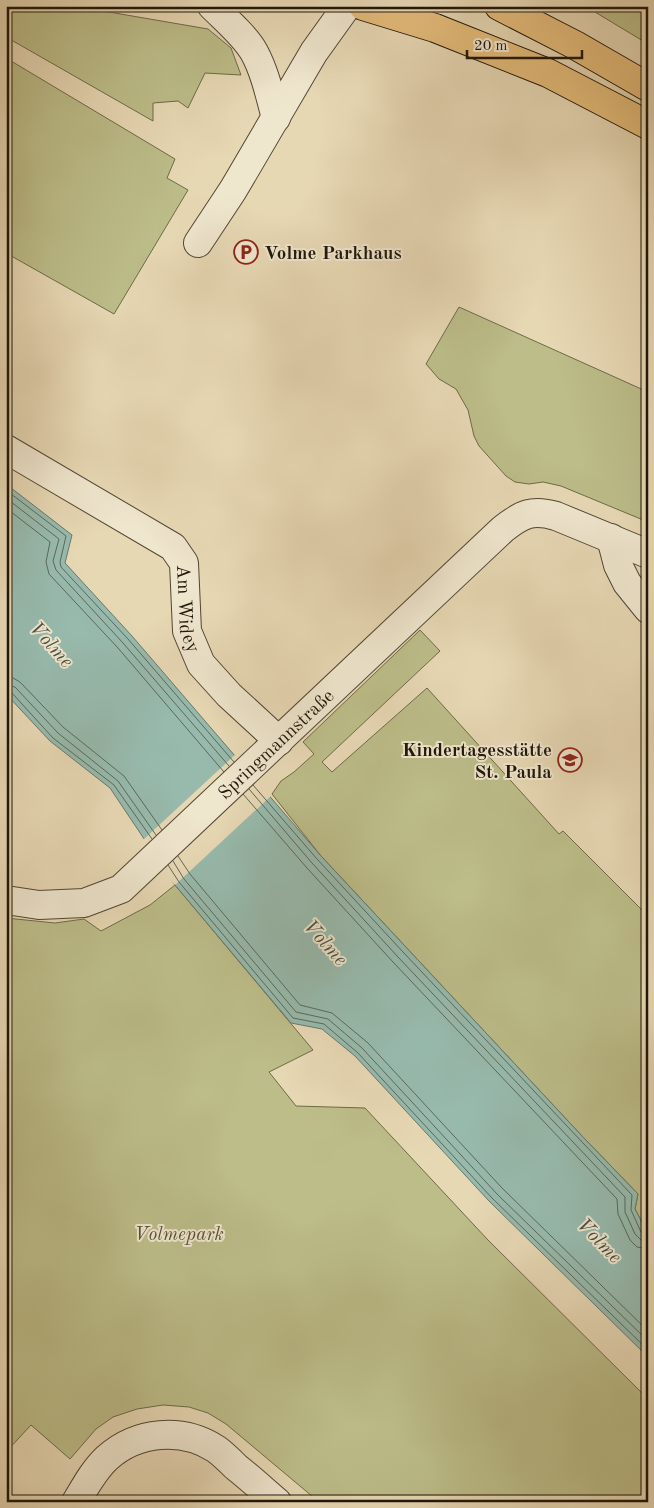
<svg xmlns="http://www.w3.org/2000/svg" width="654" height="1508" font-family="'Old Standard TT',serif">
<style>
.green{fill:#bcbd89;stroke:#6e6a49}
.water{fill:#97baad;stroke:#67786b}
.pier{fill:#e7d8b4}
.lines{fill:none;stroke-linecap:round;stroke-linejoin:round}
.shore{stroke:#5b685b;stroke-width:1}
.minor-casing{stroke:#514634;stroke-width:30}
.major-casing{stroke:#1f1609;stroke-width:30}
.minor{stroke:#efe6ce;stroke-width:28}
.major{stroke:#e4bc7a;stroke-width:28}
.labels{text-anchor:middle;stroke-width:4;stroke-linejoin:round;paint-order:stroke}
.poi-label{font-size:19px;font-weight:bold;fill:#1f1609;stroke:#efe6ce;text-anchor:start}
.street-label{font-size:19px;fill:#1f1609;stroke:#efe6ce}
.park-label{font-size:19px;font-style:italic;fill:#565036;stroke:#efe6ce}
.water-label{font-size:20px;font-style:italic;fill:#494f42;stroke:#efe6ce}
</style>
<rect width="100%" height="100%" fill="#e7d8b4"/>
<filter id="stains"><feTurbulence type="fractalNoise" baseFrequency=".004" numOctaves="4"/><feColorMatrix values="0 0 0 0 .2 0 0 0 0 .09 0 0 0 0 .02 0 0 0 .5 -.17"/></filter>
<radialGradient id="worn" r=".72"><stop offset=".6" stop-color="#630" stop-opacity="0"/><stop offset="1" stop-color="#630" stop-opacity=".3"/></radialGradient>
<path class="green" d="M6,6H74L208,29L231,48L241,75L205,73L188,108L178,101L153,103V121L6,37Z
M585,6H648V44Z
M6,58L175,159L167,178L188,190L114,314L6,253Z
M459,307L648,392V522L561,486L543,482L529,484L515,482L506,476L479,446L474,436L468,410L456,389L439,379L426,364Z
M420,630L440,651L322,762L332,772L427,688L559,834L563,831L648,916V1234L635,1209L638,1194L582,1136L321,856L272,794L281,781L294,772L314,754L303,742Z
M175,885L313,1050L269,1072L296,1106L365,1108L488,1240L648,1399V1502H319L226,1424L208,1413L189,1407L163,1405L137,1409L113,1417L96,1429L70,1459L31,1425L6,1452V918L55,923L84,919L101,931L150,905Z"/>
<path class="water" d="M6,484L72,535L65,563L132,636L321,856L582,1136L638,1194L635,1209L648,1234V1357L489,1201L355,1056L322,1029L291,1023L175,885L110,788L50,741L6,694Z"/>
<path class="pier" d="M236,754L272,795L175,885L163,871L143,840Z"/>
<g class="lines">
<path class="shore" d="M6,490L66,536L60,562L61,567L128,639L234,762
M6,498L59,539L53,561L56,570L123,643L229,766
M6,508L50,542L46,562L49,574L118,648L224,772
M6,677L13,678L20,682L63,727L124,776L162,830
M6,685L15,687L58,733L118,781L156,835
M6,691L12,693L53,738L114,785L152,839
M253,785L317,859L403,952L632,1195L631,1210L641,1232L648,1235
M249,789L312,863L398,957L625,1197V1212L635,1234L641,1240L648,1241
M243,794L307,868L393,962L617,1199L618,1214L630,1240L637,1247L648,1249
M178,856L190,874L300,1005L332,1013L368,1043L502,1188L648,1331
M173,861L184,879L296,1012L328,1019L362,1048L497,1194L648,1341
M168,865L179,882L293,1018L324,1024L358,1053L492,1198L648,1350"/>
<g class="minor-casing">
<g id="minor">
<path d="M212,6C225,19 245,36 254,52C265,72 270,96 276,118"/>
<path d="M198,243L233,190L314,52L347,6"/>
<path id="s1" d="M6,449L173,547L184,563L187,631L201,664L229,695L279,741"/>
<path d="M611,538L618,565L627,583L648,609"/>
<path id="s2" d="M6,900L39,905L84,903L121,889L503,529C522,514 532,509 556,516L648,554"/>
<path d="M76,1502C85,1487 94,1470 107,1458C137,1431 182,1427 216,1449C223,1454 230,1461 236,1467C250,1478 263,1490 277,1502"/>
</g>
</g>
<g class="major-casing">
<path id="major" d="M363,6L435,28L548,73L648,125
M499,6L575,45L648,87"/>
</g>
<use href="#minor" class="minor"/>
<use href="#major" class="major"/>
</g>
<defs>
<g id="parking-ring" transform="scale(1.25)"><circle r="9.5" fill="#efe6ce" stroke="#8f2418" stroke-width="1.5"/><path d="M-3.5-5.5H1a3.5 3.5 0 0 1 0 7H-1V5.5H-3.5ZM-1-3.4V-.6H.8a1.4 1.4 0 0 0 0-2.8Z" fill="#8f2418"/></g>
<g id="school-ring" transform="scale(1.25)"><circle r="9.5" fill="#efe6ce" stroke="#8f2418" stroke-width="1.5"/><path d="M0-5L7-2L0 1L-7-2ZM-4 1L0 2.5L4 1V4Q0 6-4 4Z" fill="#8f2418"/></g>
</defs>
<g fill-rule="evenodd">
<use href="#parking-ring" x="246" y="252"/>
<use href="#school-ring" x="570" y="760"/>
</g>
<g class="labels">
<g class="poi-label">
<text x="264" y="259">Volme Parkhaus</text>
<text x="552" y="756" text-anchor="end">Kindertagesstätte<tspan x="552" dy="22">St. Paula</tspan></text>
</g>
<g class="street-label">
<text dy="7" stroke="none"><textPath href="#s1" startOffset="259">Am Widey</textPath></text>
<text dy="7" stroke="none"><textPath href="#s2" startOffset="330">Springmannstraße</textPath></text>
</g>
<g class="park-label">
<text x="179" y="1240">Volmepark</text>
</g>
<g class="water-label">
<text transform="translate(52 644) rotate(48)" y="7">Volme</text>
<text transform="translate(326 942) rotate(48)" y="7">Volme</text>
<text transform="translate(600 1240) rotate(46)" y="7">Volme</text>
</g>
</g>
<rect width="654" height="1508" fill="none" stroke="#e7d8b4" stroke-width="25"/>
<rect x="8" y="8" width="639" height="1493" fill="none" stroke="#1f1609" stroke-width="2.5"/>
<rect x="12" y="12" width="629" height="1483" fill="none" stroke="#1f1609"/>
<path d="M467 50v8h115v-8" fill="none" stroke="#1f1609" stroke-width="2.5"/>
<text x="474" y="50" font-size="15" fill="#1f1609" stroke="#efe6ce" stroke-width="4" paint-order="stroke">20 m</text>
<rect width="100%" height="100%" filter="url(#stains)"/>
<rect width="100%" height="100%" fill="url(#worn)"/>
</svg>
